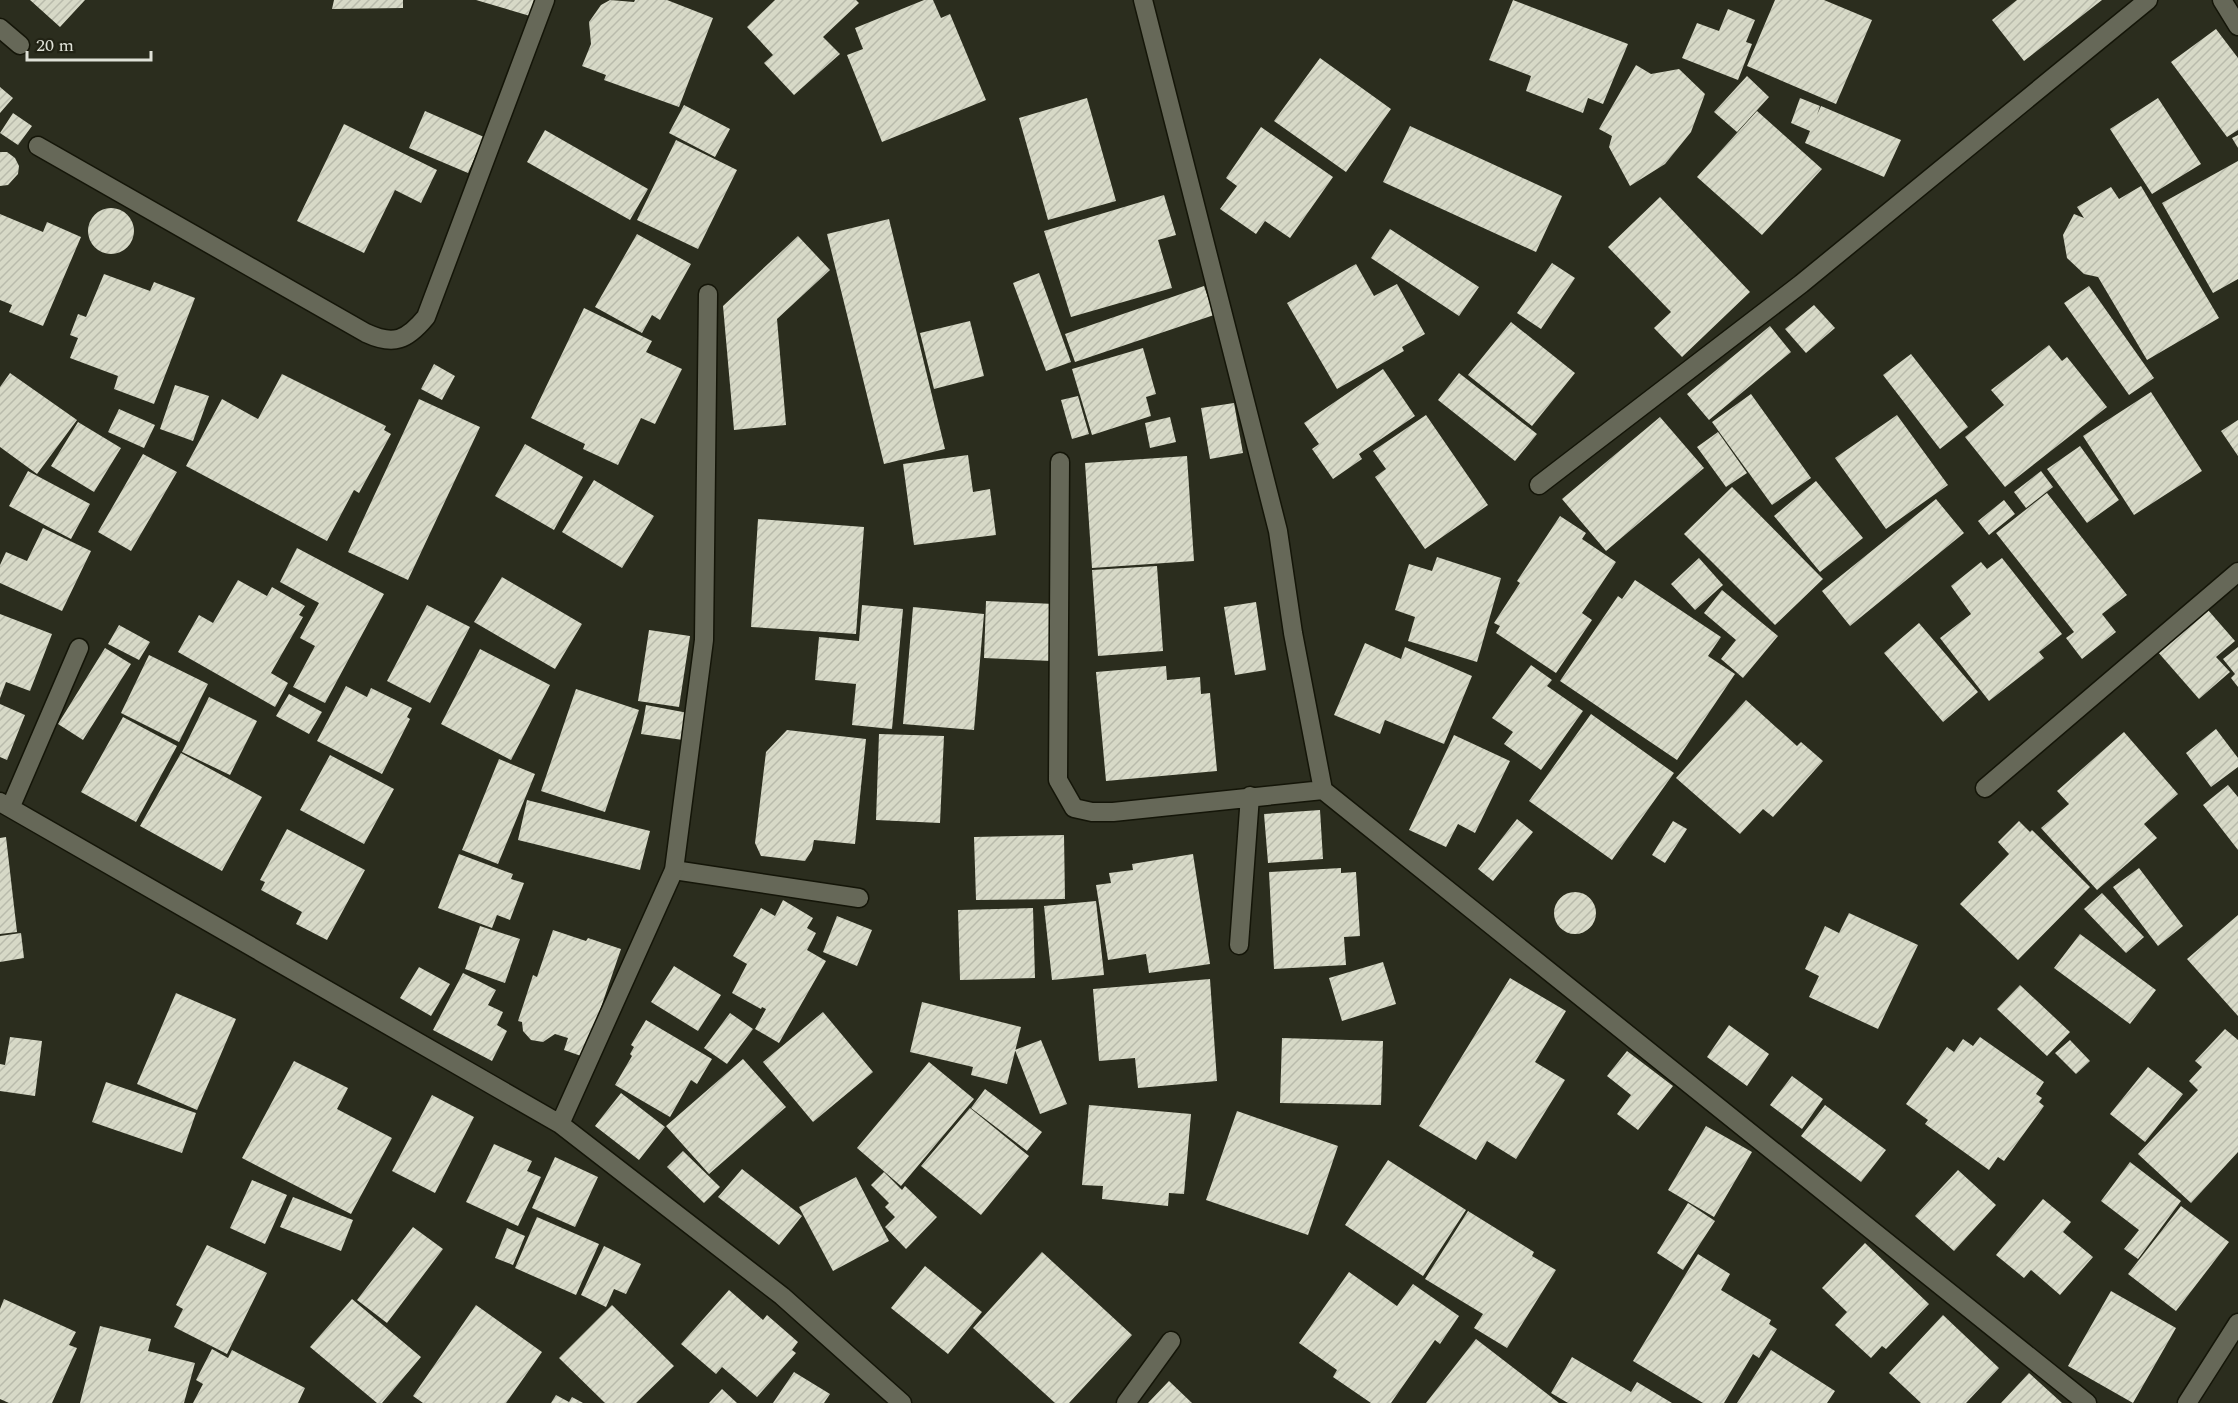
<svg xmlns="http://www.w3.org/2000/svg" width="2238" height="1403" font-family="Spectral,serif">
<style>
.building{fill:url(#building-hatch)}
.lines{fill:none;stroke-linecap:round;stroke-linejoin:round}
.lane-casing{stroke:#141508;stroke-width:21}
.street-casing{stroke:#141508;stroke-width:21}
.lane{stroke:#666858;stroke-width:18}
.street{stroke:#666858;stroke-width:18}
</style>
<defs>
<pattern id="building-hatch" width="6" height="6" patternUnits="userSpaceOnUse" patternTransform="scale(1.5)"><rect width="6" height="6" fill="#d7d9c7"/><path d="M-1 1l2-2M0 6l6-6M5 7l2-2" fill="none" stroke="#b9bbac"/></pattern>
</defs>
<rect width="100%" height="100%" fill="#2b2d1e"/>
<path class="building" d="M30,0H85L60,27Z
M334,0H403V8L332,9Z
M476,0H534L530,16Z
M610,0L634,2L635,0H667L713,18L679,107L604,80L606,75L582,66L591,44L589,22L601,5Z
M775,0H856L859,3L823,37L840,54L794,95L764,63L773,55L747,27Z
M924,0H933L941,18L950,14L986,100L882,142L847,55L863,49L855,28Z
M1513,0L1628,44L1603,104L1588,98L1583,113L1526,91L1531,76L1489,60Z
M1775,0H1824L1872,20L1836,104L1747,66Z
M2017,0H2102L2024,61L1992,20Z
M1728,9L1755,20L1746,42L1752,44L1738,80L1682,58L1697,23L1719,31Z
M2216,29L2238,58V130L2227,137L2171,62Z
M1320,58L1391,109L1346,172L1274,121Z
M1636,65L1651,74L1679,69L1705,94L1691,132L1665,164L1630,186L1609,147L1612,136L1599,129Z
M1747,76L1769,97L1737,132L1714,112Z
M0,87L13,98L0,113Z
M1087,98L1116,201L1048,220L1019,118Z
M1800,98L1820,106L1817,115L1821,106L1901,140L1884,177L1805,143L1810,131L1791,123Z
M2158,98L2201,164L2152,194L2110,129Z
M684,105L730,129L715,157L669,133Z
M425,111L484,137L468,173L409,148Z
M1757,111L1822,169L1762,235L1697,177Z
M13,113L32,126L18,145L0,133Z
M344,124L437,170L421,203L395,190L364,253L297,221Z
M1410,126L1562,196L1536,252L1383,182Z
M1261,127L1333,177L1290,238L1265,221L1256,234L1220,209L1237,186L1226,178Z
M545,130L648,189L630,220L527,162Z
M2238,135V148L2232,138Z
M676,140L737,170L698,249L637,220Z
M0,152H7L15,158L19,166L18,174L8,185L0,186Z
M2238,161V279L2213,293L2162,203Z
M2141,186L2219,318L2147,360L2098,277L2084,274L2067,258L2063,235L2074,214L2084,218L2077,207L2111,187L2119,199Z
M1164,195L1176,235L1158,240L1172,288L1071,317L1044,231Z
M1660,197L1750,292L1682,357L1654,328L1671,312L1608,247Z
M88 231a23 23 0 1 1 46 0a23 23 0 1 1-46 0Z
M0,214L43,232L47,222L81,237L43,326L9,312L12,305L0,300Z
M889,219L945,449L884,464L827,234Z
M1390,229L1479,287L1459,316L1371,258Z
M637,234L691,264L660,320L652,315L642,333L595,307Z
M798,236L830,270L777,319L786,425L734,430L723,306Z
M1552,263L1575,278L1541,329L1517,313Z
M1356,264L1374,296L1397,284L1425,334L1402,347L1404,351L1337,389L1287,303Z
M1039,273L1071,362L1046,371L1013,283Z
M104,274L150,291L154,282L195,298L154,404L114,389L118,376L70,358L78,338L70,335L78,314L86,317Z
M1204,286L1214,315L1075,362L1065,334Z
M2089,286L2154,378L2129,395L2064,303Z
M1814,305L1835,328L1806,353L1785,329Z
M584,308L652,341L646,352L682,369L655,424L641,418L618,465L583,449L585,444L531,418Z
M970,321L984,376L934,389L920,333Z
M1511,322L1575,373L1532,426L1468,375Z
M1770,326L1791,352L1709,420L1687,394Z
M2049,345L2062,361L2067,357L2107,407L2005,487L1965,437L2004,405L1991,390Z
M1143,348L1156,394L1146,397L1151,416L1092,435L1072,369Z
M1911,354L1968,427L1940,449L1883,375Z
M434,364L455,376L442,400L421,389Z
M1383,369L1415,416L1359,454L1362,459L1333,479L1312,449L1319,444L1304,423Z
M10,373L77,420L37,474L0,447V387Z
M1459,373L1537,434L1515,461L1438,400Z
M282,374L386,426L384,430L391,434L359,493L354,490L327,541L186,466L222,399L258,419Z
M175,385L209,396L193,441L160,429Z
M2151,392L2202,471L2134,515L2083,436Z
M1751,394L1811,478L1772,505L1712,422Z
M1078,396L1089,434L1072,439L1061,400Z
M419,399L480,427L408,580L348,552Z
M1234,403L1243,453L1210,459L1201,408Z
M119,409L155,425L144,448L108,432Z
M1426,415L1488,505L1425,549L1375,477L1386,469L1373,451Z
M1897,415L1948,485L1886,529L1835,458Z
M1170,417L1176,442L1150,448L1145,423Z
M1660,417L1704,468L1606,551L1562,499Z
M2238,420V456L2221,431Z
M78,422L121,448L94,492L51,466Z
M1718,432L1747,473L1726,487L1697,447Z
M525,444L583,477L554,530L495,496Z
M2080,446L2119,500L2087,523L2047,469Z
M143,454L177,472L131,551L98,532Z
M968,455L973,492L990,489L996,535L914,545L903,464Z
M1187,456L1194,561L1092,568L1085,463Z
M28,471L90,504L71,539L9,506Z
M2041,471L2053,487L2026,508L2014,492Z
M594,480L654,516L622,568L562,532Z
M1816,481L1863,538L1820,572L1774,516Z
M1732,487L1823,579L1775,625L1684,534Z
M2047,493L2127,595L2102,614L2116,632L2082,659L2066,638L2074,632L1996,533Z
M1936,499L1964,533L1850,626L1822,591Z
M2004,500L2015,514L1989,535L1978,521Z
M1560,516L1586,533L1582,539L1616,562L1582,613L1592,620L1556,673L1496,633L1500,626L1494,623L1520,583L1517,581Z
M758,519L864,527L856,634L751,627Z
M43,528L91,551L62,611L0,583V565L6,552L27,561Z
M297,548L384,594L325,703L293,687L315,646L300,638L319,603L280,582Z
M1437,557L1501,578L1477,662L1408,641L1415,617L1395,610L1409,564L1432,571Z
M1699,558L1723,585L1695,610L1671,584Z
M2002,558L2062,634L2039,652L2044,658L1989,701L1940,638L1971,614L1951,586L1981,562L1987,569Z
M1157,566L1163,651L1098,656L1092,570Z
M502,577L582,624L555,669L474,622Z
M238,580L267,596L272,587L305,606L299,615L303,617L271,673L288,683L275,707L178,652L199,615L213,623Z
M1635,580L1721,637L1708,656L1735,674L1677,760L1560,681L1618,596L1622,599Z
M1722,590L1778,636L1743,678L1721,659L1736,640L1704,613Z
M986,601L1054,604L1052,661L984,658Z
M1256,602L1266,670L1235,675L1224,607Z
M427,605L470,627L430,703L387,681Z
M862,605L903,609L892,729L852,725L856,684L815,680L819,637L859,641Z
M913,607L984,614L974,730L903,724Z
M2208,610L2235,641L2216,657L2230,672L2199,699L2157,651L2188,623L2190,626Z
M0,614L52,634L30,691L6,682L0,698Z
M1919,623L1978,692L1943,722L1884,653Z
M119,625L150,642L139,660L108,644Z
M649,630L690,636L679,707L638,701Z
M1365,643L1401,659L1405,647L1472,676L1444,744L1385,720L1380,734L1334,715Z
M2238,647V687L2231,678L2235,674L2223,659Z
M105,648L131,664L83,740L58,724Z
M480,649L550,685L511,760L441,724Z
M149,655L208,684L179,742L121,713Z
M1531,665L1552,680L1547,686L1583,711L1541,770L1504,744L1513,732L1492,718Z
M1166,666L1167,680L1200,677L1201,694L1210,693L1217,771L1106,781L1096,672Z
M346,686L367,697L371,688L412,708L407,717L410,719L382,774L317,741Z
M576,689L639,710L605,812L541,791Z
M289,694L322,712L309,734L276,716Z
M209,697L257,721L230,775L182,752Z
M1746,700L1797,746L1801,742L1823,761L1773,817L1763,809L1740,834L1676,778Z
M0,704L25,715L7,760L0,757Z
M646,705L688,713L683,740L641,734Z
M1591,714L1674,773L1612,860L1529,801Z
M123,717L177,746L136,822L81,792Z
M2216,729L2238,758V767L2211,787L2186,753Z
M787,730L866,739L855,844L814,840L812,850L805,861L761,856L755,843L766,752Z
M2124,732L2178,794L2144,824L2157,838L2097,890L2041,828L2069,804L2057,791Z
M879,734L944,736L940,823L876,820Z
M1454,735L1510,761L1475,833L1458,824L1446,847L1409,830Z
M181,753L262,797L222,871L140,826Z
M330,755L394,789L364,844L300,810Z
M499,759L535,774L498,864L462,850Z
M2228,785L2238,797V850L2203,805Z
M527,800L650,831L640,870L518,840Z
M1320,810L1323,859L1268,863L1264,814Z
M1517,819L1533,832L1493,881L1478,869Z
M1673,821L1687,829L1665,863L1652,855Z
M2019,821L2030,832L2032,830L2090,887L2018,960L1960,904L2009,854L1998,842Z
M287,829L365,870L327,940L296,924L302,912L261,890L265,882L260,880Z
M1064,835L1065,899L976,900L974,837Z
M6,837L17,932L0,934V838Z
M459,854L513,874L511,879L524,883L510,920L497,915L492,928L438,908Z
M1193,854L1210,964L1149,973L1146,954L1108,960L1096,885L1111,883L1109,873L1133,870L1132,864Z
M1341,868V873L1356,872L1360,936L1344,937L1346,965L1274,969L1269,872Z
M2139,868L2183,926L2158,946L2113,887Z
M1554 913a21 21 0 1 1 42 0a21 21 0 1 1-42 0Z
M2102,893L2144,937L2126,953L2084,909Z
M783,900L813,918L807,928L816,933L807,950L826,961L779,1043L755,1029L766,1009L762,1007L761,1009L732,993L747,964L733,956L761,908L775,916Z
M1096,901L1104,975L1052,980L1044,906Z
M1033,908L1035,978L960,980L958,910Z
M1849,913L1918,945L1878,1029L1809,997L1819,976L1805,969L1825,926L1839,933Z
M2238,915V1016L2187,959Z
M837,916L872,930L857,966L823,952Z
M480,926L520,939L505,983L465,969Z
M553,930L586,941L588,938L621,949L584,1057L564,1050L568,1038L555,1034L543,1042L531,1040L523,1031L522,1022L518,1021L533,975L537,977Z
M21,933L24,958L0,962V936Z
M2080,934L2156,990L2130,1024L2054,968Z
M1383,962L1396,1004L1342,1021L1329,978Z
M674,966L721,995L698,1031L651,1002Z
M419,967L450,984L431,1016L400,998Z
M463,973L496,990L488,1005L503,1012L497,1025L507,1031L492,1061L433,1030Z
M1510,978L1566,1011L1535,1062L1565,1080L1516,1159L1487,1141L1476,1160L1419,1126Z
M1210,979L1217,1081L1138,1088L1135,1058L1099,1061L1093,989Z
M2020,985L2070,1032L2047,1056L1997,1009Z
M176,993L236,1019L197,1110L137,1084Z
M922,1002L1021,1027L1007,1084L971,1075L973,1067L910,1052Z
M823,1012L873,1072L813,1122L763,1062Z
M730,1013L753,1029L727,1064L704,1048Z
M646,1020L712,1059L697,1084L691,1080L670,1117L615,1085L632,1056L630,1054L634,1047L631,1045Z
M1729,1025L1769,1054L1747,1086L1707,1057Z
M2225,1029L2238,1040V1152L2191,1203L2138,1154L2198,1090L2189,1081L2202,1067L2195,1061Z
M10,1037L42,1041L35,1096L0,1091V1064L5,1065Z
M1980,1037L2044,1082L2036,1094L2042,1098L2039,1102L2044,1106L2004,1161L1998,1157L1989,1170L1925,1124L1928,1120L1906,1104L1947,1047L1954,1052L1963,1039L1973,1046Z
M1282,1038L1383,1041L1381,1105L1280,1103Z
M1041,1040L1067,1104L1040,1114L1015,1050Z
M2070,1040L2090,1061L2076,1074L2055,1053Z
M1627,1051L1673,1086L1638,1130L1617,1114L1631,1095L1607,1076Z
M743,1059L786,1107L709,1174L666,1126Z
M294,1061L348,1088L337,1109L392,1138L351,1214L242,1158Z
M929,1062L974,1099L901,1186L857,1148Z
M2148,1067L2183,1094L2145,1142L2110,1114Z
M1792,1076L1823,1099L1802,1129L1770,1105Z
M106,1082L196,1113L182,1153L92,1122Z
M985,1089L1042,1132L1027,1151L971,1108Z
M621,1093L665,1127L639,1160L595,1126Z
M432,1095L474,1117L435,1193L392,1171Z
M1089,1105L1191,1114L1184,1194L1169,1193L1168,1206L1102,1199L1103,1186L1082,1185Z
M1825,1105L1886,1150L1861,1182L1801,1136Z
M970,1108L1029,1156L981,1215L921,1166Z
M1237,1111L1338,1146L1308,1235L1206,1200Z
M1706,1126L1752,1152L1714,1217L1668,1190Z
M494,1144L532,1161L527,1171L541,1177L518,1226L466,1202Z
M683,1151L720,1187L704,1203L667,1167Z
M555,1157L598,1177L575,1227L532,1208Z
M1388,1160L1466,1210L1423,1276L1345,1225Z
M2130,1162L2181,1201L2138,1259L2124,1249L2139,1230L2101,1201Z
M742,1169L802,1216L779,1245L718,1197Z
M1958,1170L1996,1205L1954,1251L1915,1216Z
M884,1172L902,1190L905,1186L937,1217L906,1249L885,1227L895,1217L885,1207L889,1203L871,1185Z
M856,1177L889,1241L833,1271L799,1207Z
M252,1180L287,1195L265,1244L230,1228Z
M293,1197L353,1220L341,1251L280,1227Z
M2043,1199L2071,1222L2063,1232L2093,1257L2060,1295L2031,1270L2024,1278L1996,1255Z
M1688,1203L1715,1221L1683,1270L1657,1253Z
M2181,1206L2229,1242L2176,1311L2128,1274Z
M1468,1211L1534,1252L1532,1256L1556,1270L1507,1348L1474,1328L1483,1314L1425,1279Z
M537,1217L599,1244L576,1295L515,1268Z
M413,1227L443,1249L387,1323L357,1300Z
M507,1228L525,1236L513,1265L495,1258Z
M1865,1243L1929,1304L1886,1349L1882,1346L1871,1358L1835,1325L1847,1312L1822,1288Z
M207,1245L267,1273L227,1354L174,1327L183,1309L176,1305Z
M604,1246L641,1264L626,1294L614,1289L606,1307L581,1295Z
M1042,1252L1132,1335L1069,1403H1055L973,1328Z
M1698,1254L1730,1274L1721,1290L1771,1320L1769,1324L1777,1329L1759,1358L1753,1354L1724,1403H1703L1633,1361Z
M925,1266L982,1312L948,1354L891,1308Z
M1349,1272L1397,1306L1413,1284L1459,1316L1440,1344L1435,1340L1391,1403H1371L1333,1377L1337,1370L1299,1343Z
M729,1290L763,1320L767,1315L798,1342L792,1350L796,1353L757,1397L722,1367L716,1374L681,1344Z
M2111,1291L2176,1328L2133,1403L2068,1366Z
M4,1299L76,1332L69,1345L77,1348L52,1403H9L0,1399V1309Z
M352,1299L421,1357L382,1403H377L310,1347Z
M476,1305L542,1352L506,1403H423L413,1396Z
M612,1305L674,1366L636,1403H605L559,1358Z
M1943,1315L1999,1368L1966,1403H1921L1889,1373Z
M100,1326L151,1339L148,1351L195,1363L184,1403H80Z
M1476,1339L1559,1403H1426Z
M212,1349L228,1358L232,1350L305,1388L298,1403H193L203,1384L196,1380Z
M1771,1350L1835,1391L1827,1403H1737Z
M1572,1357L1631,1392L1637,1382L1672,1403H1568L1551,1393Z
M794,1372L830,1394L824,1403H773Z
M2029,1373L2062,1403H2001Z
M1169,1381L1192,1403H1148Z
M722,1389L737,1403H709Z
M556,1395L569,1402L572,1397L583,1403H551Z"/>
<g class="lines">
<g class="lane-casing">
<path id="lane" d="M674,870L859,898"/>
</g>
<g class="street-casing">
<path id="street" d="M1143,0L1278,531L1293,633L1323,790L2087,1403
M2222,0L2238,26
M0,28L20,45
M38,146L366,333C394,346 407,340 426,317L545,0
M1060,462L1058,780L1074,808L1092,812H1113L1323,790
M1539,485L1801,284L2148,0
M1985,788L2238,572
M0,802L560,1124L782,1296L902,1403
M11,806L79,648
M1239,945L1250,796
M560,1124L674,870L704,640L708,294
M1126,1403L1171,1341
M2187,1403L2238,1323"/>
</g>
<use href="#lane" class="lane"/>
<use href="#street" class="street"/>
</g>
<path d="M27 51v9h124v-9" fill="none" stroke="#dfe1d7" stroke-width="3"/>
<text x="36" y="51" font-size="18" fill="#dfe1d7" stroke="#222315" stroke-width="4.5" paint-order="stroke">20 m</text>
</svg>
